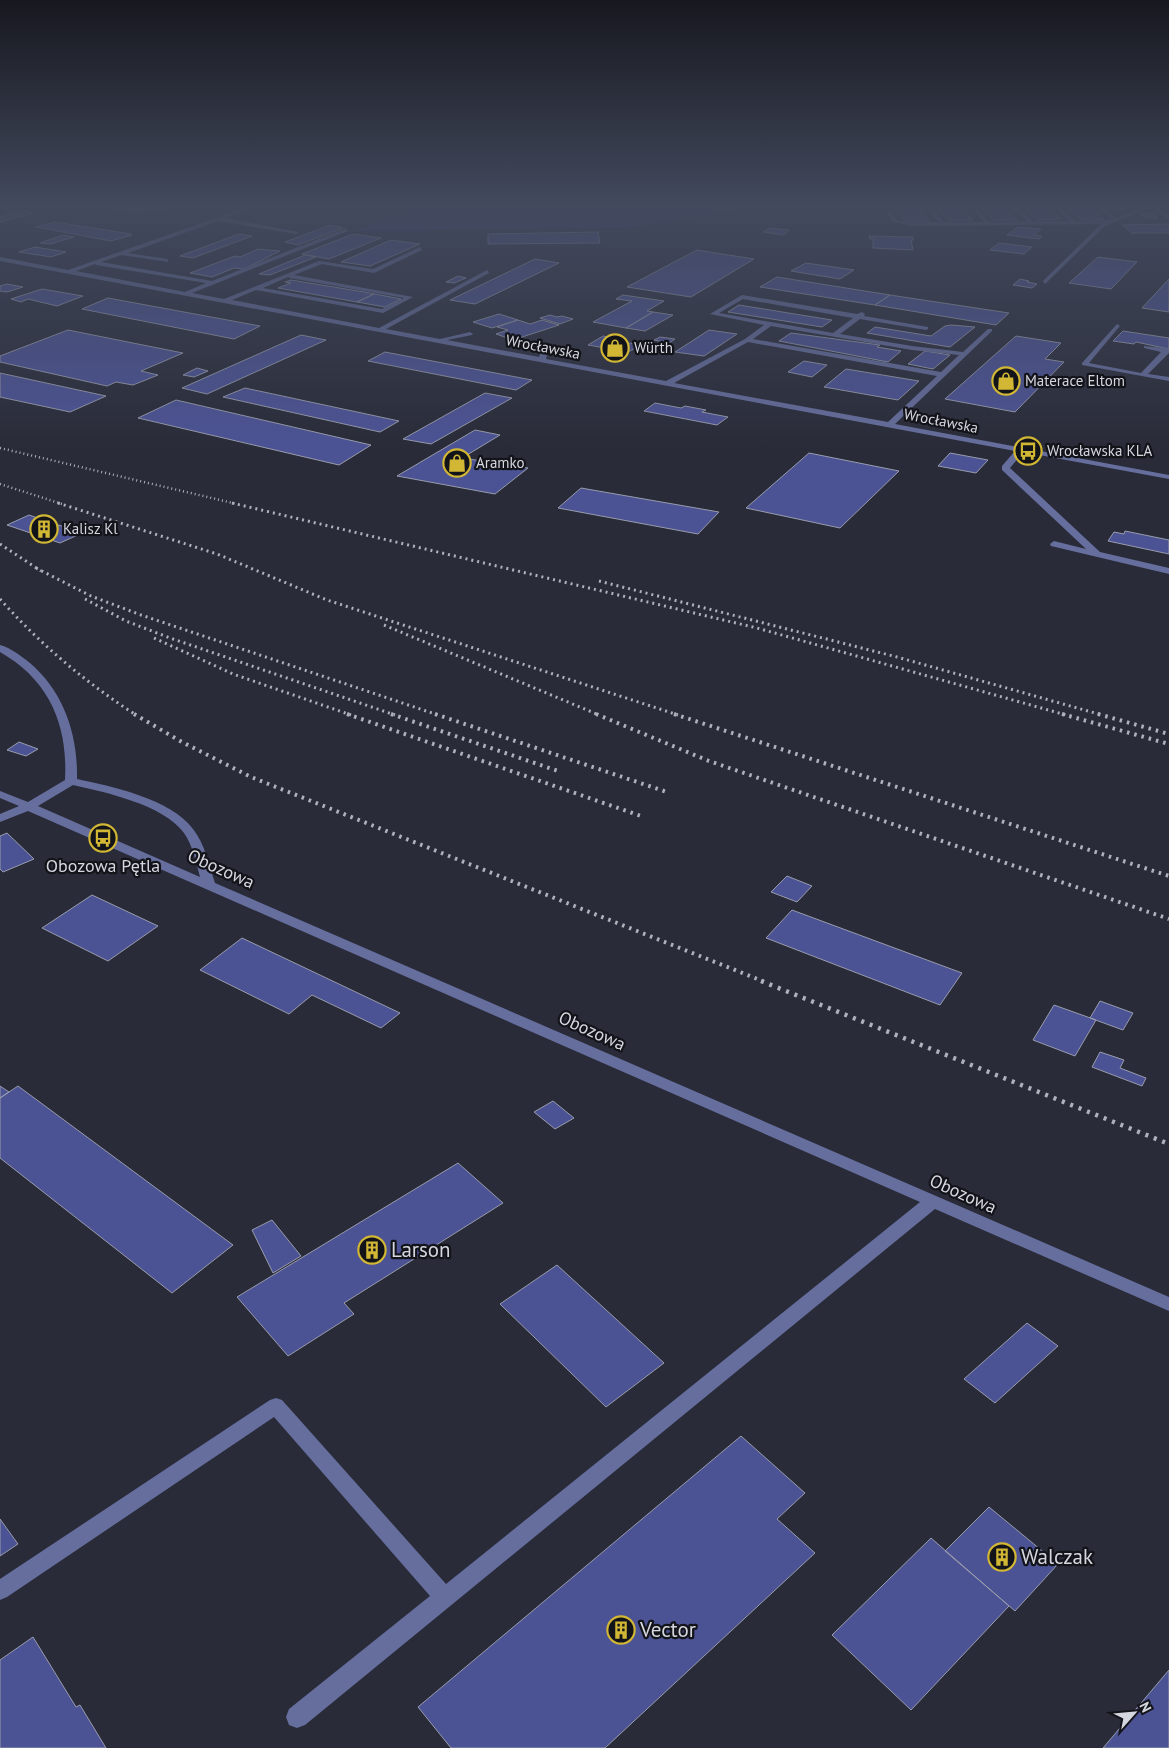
<svg xmlns="http://www.w3.org/2000/svg" width="1169" height="1748" font-family="'PT Sans',sans-serif">
<style>
.green{fill:#2f346a}
.building{fill:#4c5395;stroke:#989cab}
.lines{fill:none;stroke-linecap:round;stroke-linejoin:round}
.minor{fill:#666e9d;fill-rule:evenodd}
.rail-far3{stroke:#b0b2bb;stroke-width:2.5;stroke-dasharray:1 3;stroke-linecap:butt}
.rail-far2{stroke:#b0b2bb;stroke-width:3;stroke-dasharray:2 4;stroke-linecap:butt}
.rail-far1{stroke:#b0b2bb;stroke-width:4;stroke-dasharray:2.5 5;stroke-linecap:butt}
.rail{stroke:#b0b2bb;stroke-width:4.5;stroke-dasharray:3 6;stroke-linecap:butt}
.labels{text-anchor:middle;stroke-width:4.5;stroke-linejoin:round;paint-order:stroke}
.far-street-label{font-size:15px;fill:#d5d7df;stroke:#13141a}
.far-poi-label{font-size:15px;fill:#d5d7df;stroke:#13141a;text-anchor:start}
.poi-label{font-size:18px;fill:#d5d7df;stroke:#13141a}
.street-label{font-size:18px;fill:#d5d7df;stroke:#13141a}
.near-poi-label{font-size:21px;fill:#d5d7df;stroke:#13141a;text-anchor:start}
</style>
<rect width="100%" height="100%" fill="#292b38"/>
<path class="green" d="M516,205H628L623,206L773,205L623,228L354,231L411,208L503,207Z"/>
<path class="building" d="M935,205H959L973,220H949Z
M978,205H1002L1017,220H993Z
M1021,205H1045L1061,219L1037,220Z
M1064,205H1088L1104,219H1080Z
M1107,205H1119L1125,209H1112Z
M906,207H918L929,221H905L896,210H908Z
M23,211L33,213L0,222V217Z
M1141,214H1153L1158,218H1147Z
M55,222L131,234L132,235L111,241L36,227Z
M1169,224V233H1132L1122,225Z
M330,225L343,228L298,245L285,242Z
M1018,227L1041,229L1034,235L1042,236L1039,239L1007,235Z
M770,228L789,230L783,235L763,232Z
M598,232L600,243L488,244V234Z
M239,234L252,236L193,258L180,256Z
M353,234L381,238L329,259L302,254Z
M63,235L74,237L50,244L40,243Z
M869,236L913,237V240H911L913,250L873,248V239H870Z
M391,240L420,244L370,266L341,262Z
M999,243L1032,247L1024,254L990,250Z
M35,247L66,252L51,257L19,252Z
M258,249L280,251L244,269L234,268L212,277L190,273L235,256L240,257Z
M697,250L754,259L691,297L627,287Z
M305,255L316,257L270,275L259,274Z
M1098,257L1137,262L1111,289L1069,283Z
M535,259L559,263L475,304L450,300Z
M806,263L854,270L840,279L791,271Z
M458,276L466,278L454,283L446,282Z
M777,277L890,295L875,305L760,287Z
M1020,279L1029,281L1027,282L1037,284L1032,288L1013,285Z
M1169,279V312L1142,308Z
M291,280L364,292L374,294L357,302L278,288L291,283L285,282Z
M7,284L23,287L7,292L0,291V286Z
M42,289L83,296L57,306L28,299L21,302L11,299Z
M374,294H375L401,299L385,307L357,302Z
M623,295L664,301L647,311L653,312L626,328L593,322L632,301L616,299Z
M890,295L1009,313L996,325L875,305Z
M108,298L260,326L234,339L82,309Z
M739,305L832,320L822,327L728,312Z
M653,312L673,315L645,331L626,328Z
M499,314L518,320L492,328L473,322Z
M550,315L557,317L562,316L573,319L560,324L540,318Z
M518,320L530,324L542,320L559,325L513,340L496,334L508,330L497,327Z
M951,325L975,327L950,347L867,333L875,327L931,336L945,326Z
M68,330L183,353L141,371L158,375L133,385L116,382L107,386L0,362V356Z
M709,330L737,334L704,356L675,352Z
M1123,331L1169,338V349L1136,342L1134,344L1113,341Z
M791,333L880,345L877,347L901,351L888,362L779,341Z
M301,335L326,340L207,394L182,388Z
M603,336L614,338L612,340L641,345L628,352L588,345Z
M1016,336L1061,343L1045,359L1064,362L1015,412L945,399Z
M660,337L675,339L669,343L654,340Z
M925,351L950,355L933,369L908,364Z
M385,352L532,380L516,390L368,361Z
M804,361L827,365L812,377L788,372Z
M197,368L208,371L194,377L183,375Z
M846,369L919,381L898,400L824,387Z
M0,373L106,396L70,412L0,397Z
M245,388L399,421L380,432L223,397Z
M485,393L512,398L431,444L403,439Z
M176,400L371,445L339,465L138,418Z
M655,403L681,408L685,406L706,410L702,412L728,417L717,425L644,411Z
M475,430L500,435L462,458L528,468L495,494L397,476Z
M809,453L899,471L840,528L746,508Z
M950,453L988,460L976,473L938,466Z
M581,488L719,512L698,534L558,508Z
M29,515L82,533L60,543L7,525Z
M1125,531L1169,540V554L1108,541L1114,532L1124,534Z
M19,742L38,749L26,756L7,750Z
M7,833L34,859L3,872L0,869V836Z
M787,876L812,886L797,902L771,892Z
M92,895L158,926L108,961L42,928Z
M792,910L962,973L940,1005L766,938Z
M242,938L400,1013L381,1028L312,995L289,1014L200,970Z
M1100,1001L1133,1013L1123,1030L1090,1018Z
M1054,1005L1096,1020L1075,1056L1033,1040Z
M1100,1052L1124,1060L1120,1068L1146,1078L1142,1086L1092,1067Z
M0,1086L9,1092L0,1098Z
M18,1086L233,1245L172,1293L0,1158V1098Z
M553,1101L574,1118L555,1129L534,1112Z
M458,1163L503,1203L344,1303L354,1314L288,1356L237,1297Z
M272,1220L301,1256L273,1273L252,1230Z
M557,1265L664,1363L606,1407L500,1304Z
M1027,1323L1058,1346L995,1403L964,1379Z
M741,1436L805,1493L777,1519L815,1553L605,1748H451L418,1707Z
M989,1507L1058,1564L1015,1611L945,1551Z
M0,1519L18,1544L0,1556Z
M931,1538L1009,1606L911,1710L832,1635Z
M33,1637L76,1707L80,1705L106,1748H0V1660Z
M1169,1670V1748H1103Z"/>
<g class="lines">
<path class="minor" d="M92,205L139,208L191,205L139,212Z
M253,205H260L224,218L299,232L296,234L218,221L128,253L167,259L169,262L121,255L101,262L212,281L346,228L348,231L192,293L224,299L319,261L373,269L420,247L422,250L374,273L322,264L294,275L413,297L383,313L256,290L232,300L379,328L487,270L489,273L386,329L440,339L470,332L473,334L472,335L447,340L539,357L544,345L547,343L550,345L546,359L666,381L745,339L764,325L710,314L742,295L857,314L862,312L865,314L864,316L928,327V329L926,330L860,319L840,334L912,346L963,352L988,329H992V331L895,424L1169,475V479L1023,452L1010,468L1100,552L1169,568V574L1051,546L1050,544L1054,541L1086,549L1002,470V466L1015,451L0,261V257L68,270ZM95,264L96,265L206,283L185,292L76,271ZM288,277L290,278L404,298L382,309L263,288ZM743,299L853,318L833,333L719,313ZM771,326L912,350L959,355L941,372L753,339ZM748,342L937,376L888,422L674,383Z
M929,205L944,222H984L970,207L972,205L990,222L1027,221L1012,207L1014,205L1033,221H1069L1054,205H1059L1076,221L1112,219L1096,205H1101L1116,218L1149,205H1155L1169,215V220L1152,207L1105,226L1045,284L1043,281L1101,224L914,226L893,222L886,213L891,212L897,220L914,222H939L926,207Z
M1117,324L1120,326L1119,327L1089,363L1141,373L1161,352L1144,348V346L1166,348L1169,349V353L1148,374L1169,377V381L1082,365V363Z
M0,645C11,648 21,656 30,663C64,692 78,735 77,779C111,786 171,799 193,829C205,844 209,865 215,883L1169,1297V1311L935,1209L305,1725L297,1728L289,1725L286,1717L289,1709L430,1596L274,1417L7,1597L0,1600V1579L270,1400L276,1398L282,1400L446,1584L920,1202L28,811L0,822V814L19,806L0,798V791L28,802L65,780C68,724 49,680 0,652ZM73,785C105,792 164,805 184,833C193,846 196,862 200,877L38,806Z"/>
<path class="rail-far3" d="M0,448L237,504
M0,484L62,504"/>
<path class="rail-far2" d="M58,503L217,554L327,600L678,715
M232,503L757,628L1066,715
M0,544L41,571
M36,568L91,596L141,615L438,715
M599,581L897,657L1102,715
M0,599C40,644 85,682 136,715
M85,599L126,621L170,638L395,715
M384,625L599,715
M154,638L233,674L351,715"/>
<path class="rail-far1" d="M134,714L182,742L251,777L765,982
M347,714L641,816
M391,714L561,772
M435,714L667,792
M596,714L709,761L1169,919
M674,714L1169,876
M1062,714L1169,744
M1098,714L1169,734"/>
<path class="rail" d="M761,981L1169,1144"/>
</g>
<linearGradient id="sky" x2="0" y2="1"><stop stop-color="#17181f"/><stop offset="0.46" stop-color="#434a5e"/><stop offset="1" stop-color="#434a5e" stop-opacity="0"/></linearGradient>
<rect width="1169" height="449" fill="url(#sky)"/>
<defs>
<g id="shop-ring" transform="scale(1.4375)"><circle r="9.5" fill="#13141a" stroke="#d2b735" stroke-width="1.5"/><path d="M-5-2.5h2.3a2.7 3.5 0 0 1 5.4 0H5L5.5 6h-11ZM-1.5-2.5h3a1.5 2.3 0 0 0-3 0Z" fill="#d2b735"/></g>
<g id="bus-ring" transform="scale(1.4375)"><circle r="9.5" fill="#13141a" stroke="#d2b735" stroke-width="1.5"/><path d="M-5-6H5V4H4V6H2V4H-2V6H-4V4H-5ZM-3.5-4V0h7V-4ZM-3.5 1.2v1.5H-2V1.2ZM2 1.2v1.5H3.5V1.2Z" fill="#d2b735"/></g>
<g id="building-ring" transform="scale(1.4375)"><circle r="9.5" fill="#13141a" stroke="#d2b735" stroke-width="1.5"/><path d="M-4-6H4V6H1V3H-1V6H-4ZM-2.5-4.3h1.7v1.8h-1.7ZM.8-4.3h1.7v1.8H.8ZM-2.5-1h1.7V.8h-1.7ZM.8-1h1.7V.8H.8Z" fill="#d2b735"/></g>
</defs>
<g fill-rule="evenodd">
<use href="#shop-ring" x="615" y="348"/>
<use href="#shop-ring" x="1006" y="381"/>
<use href="#bus-ring" x="1028" y="451"/>
<use href="#shop-ring" x="457" y="463"/>
<use href="#building-ring" x="44" y="529"/>
<use href="#bus-ring" x="103" y="838"/>
<use href="#building-ring" x="372" y="1250"/>
<use href="#building-ring" x="1002" y="1557"/>
<use href="#building-ring" x="621" y="1630"/>
</g>
<g class="labels">
<g class="far-street-label">
<text transform="translate(543 347) rotate(11)" y="5">Wrocławska</text>
<text transform="translate(941 421) rotate(11)" y="5">Wrocławska</text>
</g>
<g class="far-poi-label">
<text x="634" y="353">Würth</text>
<text x="1025" y="386">Materace Eltom</text>
<text x="1047" y="456">Wrocławska KLA</text>
<text x="476" y="468">Aramko</text>
<text x="63" y="534">Kalisz Kl</text>
</g>
<g class="poi-label">
<text x="103" y="872">Obozowa Pętla</text>
</g>
<g class="street-label">
<text transform="translate(221 869) rotate(24)" y="6">Obozowa</text>
<text transform="translate(592 1031) rotate(24)" y="6">Obozowa</text>
<text transform="translate(963 1194) rotate(24)" y="6">Obozowa</text>
</g>
<g class="near-poi-label">
<text x="391" y="1257">Larson</text>
<text x="1021" y="1564">Walczak</text>
<text x="640" y="1637">Vector</text>
</g>
</g>
<g transform="translate(1134 1713) rotate(63)" stroke="#13141a" stroke-width="4" paint-order="stroke">
<path d="M0-4L9 19L0 12L-9 19Z" fill="#d5d7df"/>
<text y="-8" font-size="14" font-weight="bold" text-anchor="middle" fill="#d5d7df">N</text>
</g>
</svg>
